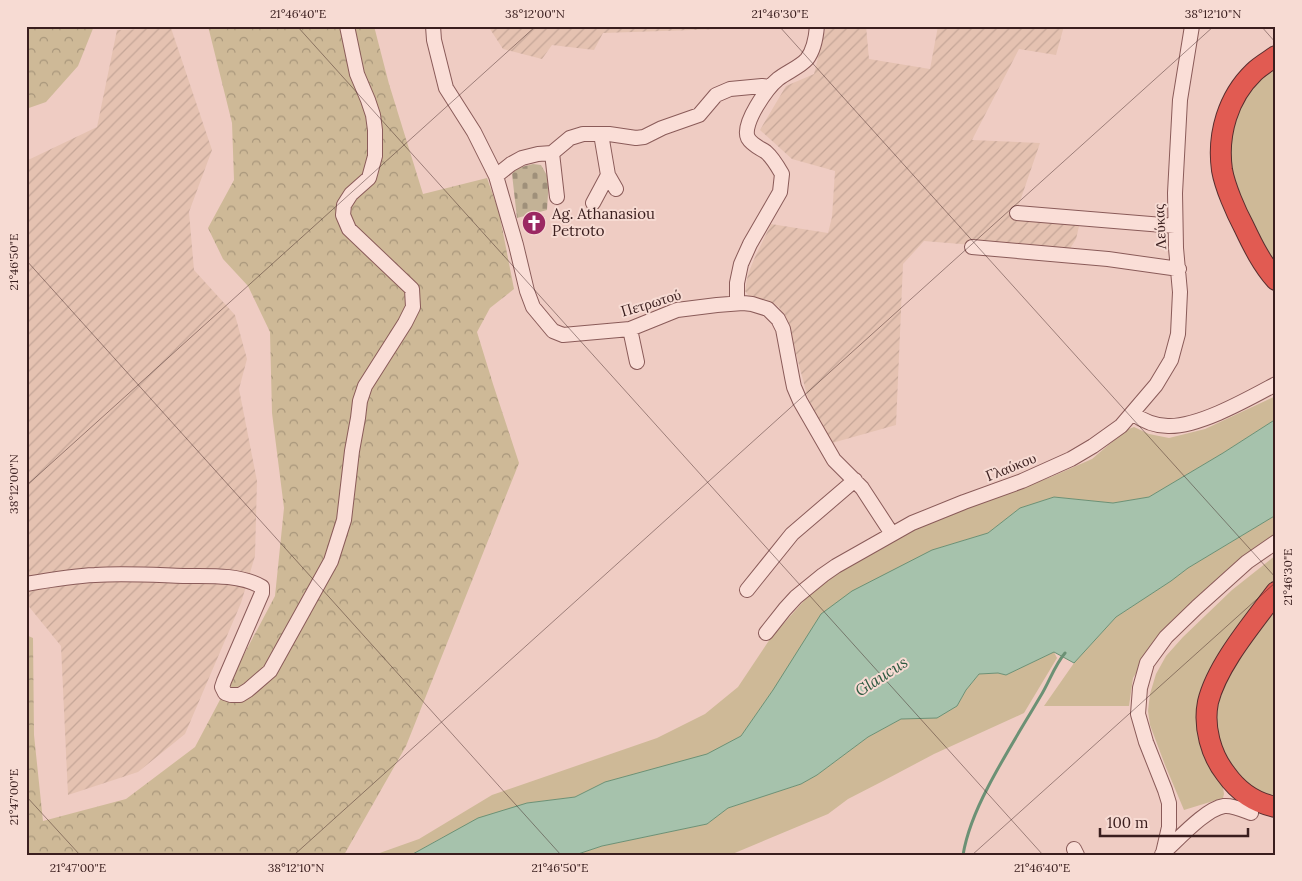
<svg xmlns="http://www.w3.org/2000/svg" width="1302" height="881" font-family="Lora,serif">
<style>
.farmland{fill:url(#farmland-furrows)}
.grass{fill:#ceb997}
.forest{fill:url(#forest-crowns)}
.cemetery{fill:url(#cemetery-stones)}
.water{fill:#a6c2ac;stroke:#6c9175}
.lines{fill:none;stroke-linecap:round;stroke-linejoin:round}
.stream{stroke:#6c9175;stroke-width:3}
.minor-casing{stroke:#8a5b59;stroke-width:16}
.highway-casing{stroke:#582e2f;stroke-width:22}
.minor{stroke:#faded7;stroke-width:14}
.highway{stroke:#e15b52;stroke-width:20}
.ticks{fill:none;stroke:#3a1e1e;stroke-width:1;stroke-opacity:0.45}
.labels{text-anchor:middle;stroke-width:4;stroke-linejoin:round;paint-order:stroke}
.poi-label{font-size:15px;fill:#3a1e1e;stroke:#f7dbd3;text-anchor:start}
.street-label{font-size:15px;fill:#3a1e1e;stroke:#f7dbd3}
.water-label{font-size:16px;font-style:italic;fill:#2d5a41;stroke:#f7dbd3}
.neatline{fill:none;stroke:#3a1e1e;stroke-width:2}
.ticks-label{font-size:12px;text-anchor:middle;fill:#3a1e1e}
</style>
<defs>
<pattern id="farmland-furrows" width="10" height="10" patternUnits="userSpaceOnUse" patternTransform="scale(1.25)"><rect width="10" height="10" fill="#e5c2b1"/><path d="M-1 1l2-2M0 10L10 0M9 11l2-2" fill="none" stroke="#c5a698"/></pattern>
<pattern id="forest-crowns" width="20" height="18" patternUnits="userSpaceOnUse" patternTransform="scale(1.25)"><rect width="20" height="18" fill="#ceb997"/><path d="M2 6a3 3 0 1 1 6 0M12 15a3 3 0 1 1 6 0" fill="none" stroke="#a8967b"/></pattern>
<pattern id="cemetery-stones" width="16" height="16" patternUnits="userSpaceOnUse" patternTransform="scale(1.25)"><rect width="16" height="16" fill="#c3b296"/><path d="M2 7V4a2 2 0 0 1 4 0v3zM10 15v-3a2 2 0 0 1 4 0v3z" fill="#9f907a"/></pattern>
</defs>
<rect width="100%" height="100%" fill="#efccc3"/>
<path class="farmland" d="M488,26H747L723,29L603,33L594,50L552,45L542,59L503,49Z
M826,26H866L869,59L930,69L938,26H1064L1056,55L1019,49L972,140L1040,143L1017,210L1080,222L1076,239L1071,247L1069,253L924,241L903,264L896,425L832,443L823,433L807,395L789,327L784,316L779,307L773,304L756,301L749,296L745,291L748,274L755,257L771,224L828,233L832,217L835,171L792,159L760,130L786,86L814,74Z
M171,28L212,150L189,212L194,270L235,315L247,359L239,389L257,481L255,556L241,603L185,734L138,772L68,795L61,646L26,603V161L97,127L117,30Z"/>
<path class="grass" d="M1276,65V265C1267,253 1260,239 1253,225C1245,210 1236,193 1232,176C1224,140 1235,104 1260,77C1265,73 1271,69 1276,65Z
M1276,396V419L1223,453L1149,497L1113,503L1054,497L1020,508L988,533L932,550L773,690L741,736L707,755L605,782L575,797L527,803L443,837L411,855H374L419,839L492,795L657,738L705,714L738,687L770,639L825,577L892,538L979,503L1051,477L1092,459L1126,430L1134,427L1149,434L1169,438L1205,429Z
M1276,515V535L1159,637L1133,678L1129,706H1044L1074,663L1116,617L1171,581L1188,568Z
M1276,555V578L1216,662L1209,766L1223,787L1224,794L1223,798L1184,810L1165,765L1150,725L1148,711L1150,694L1156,674L1166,656L1183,637L1232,590Z
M1276,606V800L1246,785L1226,761L1215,725L1217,704L1224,682L1240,656Z
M1054,652L1057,658L1024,713L934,754L883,781L848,799L828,814L730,855H575L602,846L707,824L728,808L801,784L817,775L868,737L901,719L937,718L957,706L966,690L979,674L998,673L1006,675Z"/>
<path class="forest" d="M26,26H94L78,66L46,102L26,109Z
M208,26H374L389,84L423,194L487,178L499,212L514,289L490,308L477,332L493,384L519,463L406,746L344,855H26V635L33,638L34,735L43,821L126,799L195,747L275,596L284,508L272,413L270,332L248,286L223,259L208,228L234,180L232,123Z"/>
<path class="cemetery" d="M533,164L541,165L549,179L547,210L517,218L512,174C516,167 526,166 533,164Z"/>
<path class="water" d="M1276,419V515L1188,568L1171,581L1116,617L1074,663L1054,652L1006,675L998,673L979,674L966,690L957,706L937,718L901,719L868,737L817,775L801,784L728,808L707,824L602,846L575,855H411L478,818L527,803L575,797L605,782L707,754L741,736L773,690L821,614L852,591L932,550L988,533L1020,508L1054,497L1113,503L1149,497L1223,453Z"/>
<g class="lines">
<path class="stream" d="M963,855C967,831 977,808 988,787C1004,756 1023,726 1040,697C1049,683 1054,666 1065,653"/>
<g class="minor-casing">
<path id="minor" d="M433,26L434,40L446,88L474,132L496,176L516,245L527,291L533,307L553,331L563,335L630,329L677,310L717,305L743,303L752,304L768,309L778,319L783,329L792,377L794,387L800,401L834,460L862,488L892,534
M552,153L557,197
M608,175L616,189
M496,176L511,164L522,158L538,154L552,153L570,138L583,134H609L636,138L644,137L662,128L699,115L716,95L730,89L762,86L770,87
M593,203L608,175L601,134
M1017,213L1175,226
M972,247L1108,259L1179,269
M737,303V283L741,264L750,244L780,192L782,174C778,167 773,158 766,152C760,148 752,145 748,138C741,124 768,87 778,79C787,72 800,67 807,59C814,50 816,38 817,26
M630,329L637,362
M1132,413C1143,421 1155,426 1168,426C1199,427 1248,399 1276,384
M26,584C49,580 72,576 95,575C124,573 154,575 183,576C208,576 240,574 262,587V593L224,681L222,687L225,693L231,695H240L248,690L270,671L331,561L344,520L352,451L358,418L360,401L365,386L405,323L413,307L412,289L349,229L343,215L344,205L351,194L369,178L375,156V130L373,115L368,100L357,74L347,26
M747,590L792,534L855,480
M766,633L785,609L796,597L823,575L836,566L912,523L964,502L1022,481L1071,459L1093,446L1121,426L1156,385L1171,360L1178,334L1180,292L1176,248L1175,193L1180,100L1192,26
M1074,849L1077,855
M1163,853L1169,827V803L1165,790L1146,742L1138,714L1140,688L1147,663L1166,637L1197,607L1247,562L1276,542
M1162,854C1177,841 1205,809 1224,806C1233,805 1243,810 1251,813"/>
</g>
<g class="highway-casing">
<path id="highway" d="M1276,56C1269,61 1260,66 1254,72C1228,97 1217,134 1222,170C1225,187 1236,212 1244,227C1253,246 1262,264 1276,280
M1276,592C1253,623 1217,665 1208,702C1203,727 1211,755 1226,774C1238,791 1255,803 1276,807"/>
</g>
<use href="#minor" class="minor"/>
<use href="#highway" class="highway"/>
</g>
<path class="ticks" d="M297,26L1043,855M779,26L1276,578M1261,26L1276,43M26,260L561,855M26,486L536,26M26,796L80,855M294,855L1214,26M972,855L1276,582"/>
<defs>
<g id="church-disc" transform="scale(1.25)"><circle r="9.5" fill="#9b2862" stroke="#f7dbd3"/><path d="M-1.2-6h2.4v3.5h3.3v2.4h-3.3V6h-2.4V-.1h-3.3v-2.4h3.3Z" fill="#fff"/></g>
</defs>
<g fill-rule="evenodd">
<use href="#church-disc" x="534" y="223"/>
</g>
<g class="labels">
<g class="poi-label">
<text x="552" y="219">Ag. Athanasiou<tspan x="552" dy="17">Petroto</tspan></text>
</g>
<g class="street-label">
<text transform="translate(1160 227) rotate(-93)" y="5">Λεύκας</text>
<text transform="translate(651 303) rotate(-17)" y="5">Πετρωτού</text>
<text transform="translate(1011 467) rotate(-22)" y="5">Γλαύκου</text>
</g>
<g class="water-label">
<text transform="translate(881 676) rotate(-33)" y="6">Glaucus</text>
</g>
</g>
<rect width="1302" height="881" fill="none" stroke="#f7dbd3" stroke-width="55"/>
<path d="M1100 828v8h148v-8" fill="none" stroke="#3a1e1e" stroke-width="2.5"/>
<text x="1107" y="828" font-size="15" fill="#3a1e1e" stroke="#f7dbd3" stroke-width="4" paint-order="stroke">100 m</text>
<rect x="28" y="28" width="1246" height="826" class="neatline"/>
<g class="ticks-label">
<text x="298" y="18">21°46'40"E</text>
<text x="535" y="18">38°12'00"N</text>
<text x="780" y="18">21°46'30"E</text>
<text x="1213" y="18">38°12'10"N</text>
<text transform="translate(14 262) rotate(-90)" y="4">21°46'50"E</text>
<text transform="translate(14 484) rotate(-90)" y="4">38°12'00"N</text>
<text transform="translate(1288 577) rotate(-90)" y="4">21°46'30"E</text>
<text transform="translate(14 797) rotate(-90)" y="4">21°47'00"E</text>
<text x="78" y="872">21°47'00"E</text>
<text x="296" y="872">38°12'10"N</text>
<text x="560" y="872">21°46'50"E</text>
<text x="1042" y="872">21°46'40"E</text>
</g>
</svg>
